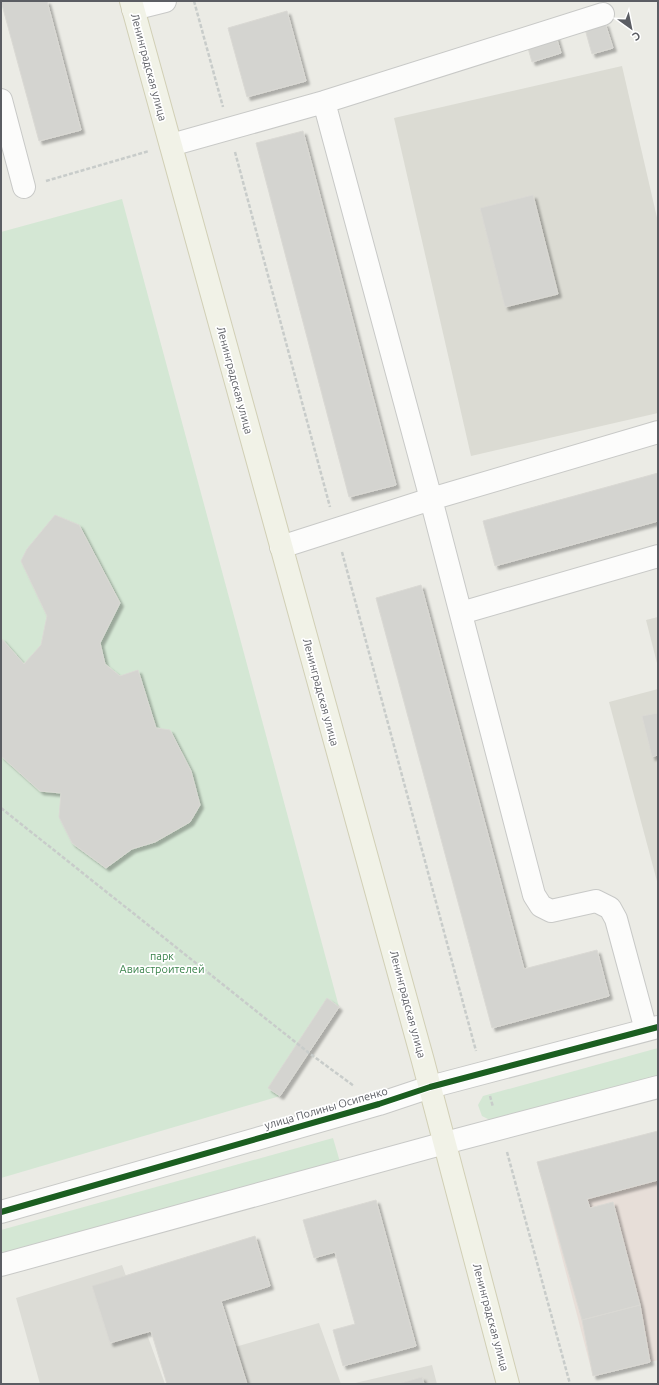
<svg xmlns="http://www.w3.org/2000/svg" width="659" height="1385" font-family="Ubuntu,sans-serif">
<style>
.industrial{fill:#dcdcd6}
.education{fill:#dbdbd3}
.medical{fill:#e7ded8}
.green{fill:#d4e7d4}
.building{fill:#d4d4d0;stroke:#dad9d4;filter:url(#shadow)}
.lines{fill:none;stroke-linecap:round;stroke-linejoin:round}
.minor-casing{stroke:#c8c9c7;stroke-width:24}
.major-casing{stroke:#d1cfb5;stroke-width:24}
.path{stroke:#c8ccca;stroke-width:2.5;stroke-dasharray:4 2;stroke-linecap:butt}
.minor{stroke:#fcfcfb;stroke-width:22}
.major{stroke:#f1f2e7;stroke-width:22}
.cycleway-casing{stroke:#fff;stroke-width:8}
.cycleway{stroke:#1b5e20;stroke-width:6}
.labels{text-anchor:middle;stroke-width:3.5;stroke-linejoin:round;paint-order:stroke}
.street-label{font-size:11px;fill:#5b5d63;stroke:#fff}
.park-label{font-size:11px;fill:#3a834b;stroke:#fff}
</style>
<defs>
<filter id="shadow"><feDropShadow dx="3.5" dy="3.5" stdDeviation="1" flood-color="#0004"/></filter>
</defs>
<rect width="100%" height="100%" fill="#ebebe5"/>
<path class="industrial" d="M122,1265L165,1384H40L16,1298Z
M319,1323L341,1384H247L235,1347Z
M432,1365L437,1384H351Z"/>
<path class="education" d="M622,66L658,222V413L471,456L394,118Z
M658,617V667L646,620Z
M658,689V885L609,702Z"/>
<path class="medical" d="M658,1131V1360L593,1376L537,1162Z"/>
<path class="green" d="M122,199L339,1007L280,1096L1,1178V232Z
M658,1048V1076L492,1121L482,1116L478,1105L483,1096Z
M333,1138L340,1162L1,1255V1230Z"/>
<path class="building" d="M1,1H47L81,130L39,141Z
M287,11L306,81L247,97L228,28Z
M605,23L613,48L592,54L585,29Z
M555,33L561,53L532,62L526,41Z
M303,131L396,485L349,497L256,143Z
M533,195L558,294L505,307L480,208Z
M658,473V521L495,566L483,521Z
M55,515L79,525L120,603L100,643L105,664L120,676L138,670L156,728L170,730L191,771L200,805L190,822L155,842L132,849L106,868L72,843L59,817L61,793L40,791L1,756V638L24,664L41,645L47,616L21,561L27,549Z
M421,585L524,969L597,950L609,996L492,1028L376,598Z
M658,713V755L652,757L642,716Z
M327,998L339,1007L280,1096L268,1088Z
M658,1131V1180L587,1199L590,1208L613,1202L640,1305L582,1320L537,1162Z
M376,1200L416,1346L343,1366L333,1330L355,1324L335,1252L314,1258L303,1220Z
M255,1236L270,1286L221,1301L247,1384H167L151,1331L110,1343L92,1286Z
M640,1305L650,1362L593,1376L582,1320Z
M422,1377L424,1384H398Z"/>
<g class="lines">
<g class="minor-casing">
<path id="minor" d="M133,9L165,1
M1,100L24,187
M324,102L431,499L534,895L541,906L551,911L596,901L610,908L616,919L646,1030
M171,145L324,102L603,14
M281,547L431,499L658,432
M461,613L658,556
M1,1212L379,1104L430,1087L658,1027
M1,1265L445,1143L658,1087"/>
</g>
<g class="major-casing">
<path id="major" d="M131,1L423,1061L508,1384"/>
</g>
<path class="path" d="M194,1L223,107
M235,152L330,507
M46,181L149,151
M342,552L476,1051
M1,808L309,1053L354,1086
M490,1096L493,1107
M507,1152L570,1384"/>
<use href="#minor" class="minor"/>
<use href="#major" class="major"/>
<g class="cycleway-casing">
<path id="cycleway" d="M1,1212L379,1104L430,1087L658,1027"/>
</g>
<use href="#cycleway" class="cycleway"/>
</g>
<g class="labels">
<g class="street-label">
<text transform="translate(149 67) rotate(75)" y="4">Ленинградская улица</text>
<text transform="translate(235 380) rotate(75)" y="4">Ленинградская улица</text>
<text transform="translate(321 692) rotate(75)" y="4">Ленинградская улица</text>
<text transform="translate(408 1004) rotate(75)" y="4">Ленинградская улица</text>
<text transform="translate(326 1108) rotate(-16)" y="4">улица Полины Осипенко</text>
<text transform="translate(491 1317) rotate(75)" y="4">Ленинградская улица</text>
</g>
<g class="park-label">
<text x="162" y="960">парк<tspan x="162" dy="13">Авиастроителей</tspan></text>
</g>
</g>
<rect width="659" height="1385" fill="none" stroke="#5b5d63" stroke-width="4"/>
<g transform="translate(631 28) rotate(147)" stroke="#ffffff" stroke-width="3" paint-order="stroke">
<path d="M0-3L7 15L0 10L-7 15Z" fill="#5b5d63"/>
<text y="-6" font-size="11" font-weight="bold" text-anchor="middle" fill="#5b5d63">С</text>
</g>
</svg>
